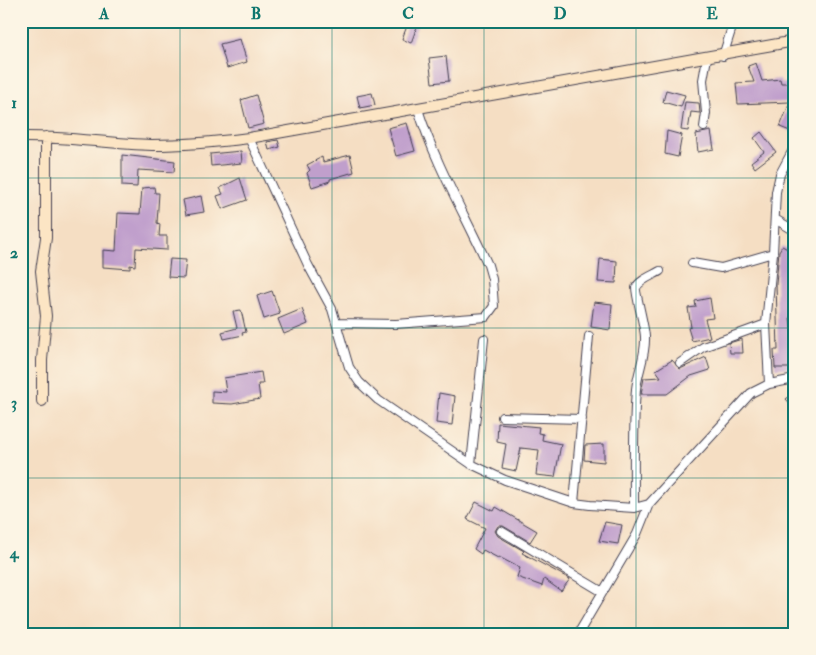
<svg xmlns="http://www.w3.org/2000/svg" width="816" height="655" font-family="'IM FELL Double Pica',serif">
<style>
.building{fill:#c09fcc}
.lines{fill:none;stroke-linecap:round;stroke-linejoin:round}
.street-casing{stroke:#423e4f;stroke-width:10}
.secondary-casing{stroke:#423e4f;stroke-width:12}
.street{stroke:#fff;stroke-width:8}
.secondary{stroke:#fce5c4;stroke-width:10}
.grid{fill:none;stroke:#0f766e;stroke-width:1;stroke-opacity:0.55}
.neatline{fill:none;stroke:#0f766e;stroke-width:2}
.grid-label{font-size:16px;text-anchor:middle;font-weight:bold;fill:#0f766e}
</style>
<rect width="100%" height="100%" fill="#fcf5e5"/>
<filter id="ink" filterUnits="userSpaceOnUse"><feTurbulence type="fractalNoise" baseFrequency=".02" numOctaves="2"/><feDisplacementMap in="SourceGraphic" scale="10" xChannelSelector="R" yChannelSelector="G"/><feConvolveMatrix kernelMatrix="1 2 1 2 8 2 1 2 1" color-interpolation-filters="sRGB"/></filter>
<filter id="wash" filterUnits="userSpaceOnUse"><feTurbulence type="fractalNoise" baseFrequency=".0096" numOctaves="4" result="noise"/><feDisplacementMap in="SourceGraphic" scale="20" xChannelSelector="R" yChannelSelector="G"/><feGaussianBlur stdDeviation="1.12" result="paint"/><feColorMatrix in="noise" values="0 0 0 0 0 0 0 0 0 0 0 0 0 0 0 0 0 1.4 0 .05"/><feComposite in="paint" operator="in"/></filter>
<g filter="url(#wash)">
<rect width="100%" height="100%" fill="#f5dec3"/>
<g id="blocks">
<path class="building" d="M409,21H419L411,43L402,39Z
M240,39L247,62L227,68L220,44Z
M446,56L449,81L432,83L429,58Z
M756,63L762,81L780,79L781,83H795V133L780,127L790,102L738,104L736,83L754,82L748,66Z
M666,90L685,95L681,107L663,102Z
M372,93L375,105L360,108L357,96Z
M256,95L264,124L248,128L241,100Z
M685,102L699,103L700,113L691,112L688,131L681,130Z
M407,123L415,151L396,156L388,128Z
M667,131L682,135L678,157L665,154Z
M711,131L714,149L698,152L696,134Z
M761,132L776,152L755,168L751,162L764,152L754,138Z
M278,140L280,147L269,150L267,142Z
M241,151L242,163L211,166L210,154Z
M122,155L175,161L174,172L138,170L137,187L122,186Z
M350,155L354,172L330,179V181L312,187L307,173L310,170L307,165L322,157L323,162Z
M240,178L247,200L222,209L217,196L223,194L220,188Z
M154,187L155,193H159L157,223L160,224L159,236H167V250L136,248L135,266L130,265V269L103,267V250L116,251L118,213L140,214L142,188Z
M201,196L204,212L186,215L183,200Z
M782,246L795,253V317H790L795,368H775L774,350H778L776,284L779,251Z
M170,259L186,260L184,278L168,277Z
M600,259L617,261L616,283L598,282Z
M272,291L280,314L264,319L257,296Z
M710,298L713,318L705,319L710,337L692,341L688,328L691,327L688,308L696,307L695,301Z
M594,302L612,304L610,330L591,327Z
M302,309L308,324L284,334L278,319Z
M241,310L246,332L242,333L243,335L224,339L222,332L237,328L233,311Z
M742,339L743,353H730L729,343Z
M706,357L710,370L691,376L667,394H641L644,378L661,377L656,370L672,360L680,369Z
M261,372L263,384H258L260,399L232,404L212,403V391L226,392L224,378Z
M795,392V409L786,399Z
M439,393L455,396L452,425L436,423Z
M498,423L539,427L538,433L543,434L542,440L561,444L555,477L536,475L539,450L521,448L516,471L502,468L506,444L497,442Z
M604,444V462L584,460L585,445Z
M476,502L494,511L496,507L537,531L530,542L503,526H498L495,531L498,536L524,551L522,553L570,579L561,591L544,579L542,586L517,577L520,568L499,557L498,558L483,550L481,554L474,549L485,528L467,519Z
M605,522L622,525L618,544L599,541Z"/>
</g>
</g>
<g filter="url(#ink)">
<use href="#blocks" fill-opacity="0" stroke="#423e4f" stroke-width="1"/>
<g class="lines">
<g class="street-casing">
<path id="street" d="M723,56L734,21
M704,127L706,113L703,80L707,58
M249,138L308,265L332,309L349,367L359,382L378,400L471,464L505,480L574,503L590,505L634,508L649,504L751,393L769,384L795,379
M775,219L795,231
M692,263L721,268L773,253
M338,323L396,324L486,317L494,306L492,279L488,265C464,213 435,163 418,109
M680,363L703,347L766,324
M769,384L766,324L773,253L776,192L780,174L795,146
M502,417L582,419
M471,464L484,339
M574,503L589,336
M634,508C634,468 633,428 636,389C638,371 646,355 645,337C645,328 635,291 636,288C639,280 654,275 660,271
M501,531L601,591
M578,634L637,534L649,504"/>
</g>
<g class="secondary-casing">
<path id="secondary" d="M21,137C65,136 109,144 152,145C185,145 217,142 249,138L795,41
M42,401V360L46,316L41,271L46,238V137"/>
</g>
<use href="#street" class="street"/>
<use href="#secondary" class="secondary"/>
</g>
</g>
<path class="grid" d="M180,21V634M332,21V634M484,21V634M636,21V634M21,178H795M21,328H795M21,478H795"/>
<rect width="816" height="655" fill="none" stroke="#fcf5e5" stroke-width="55"/>
<rect x="28" y="28" width="760" height="600" class="neatline"/>
<g class="grid-label">
<text x="104" y="19">A</text>
<text x="256" y="19">B</text>
<text x="408" y="19">C</text>
<text x="560" y="19">D</text>
<text x="712" y="19">E</text>
<text x="14" y="108">1</text>
<text x="14" y="258">2</text>
<text x="14" y="408">3</text>
<text x="14" y="558">4</text>
</g>
</svg>
